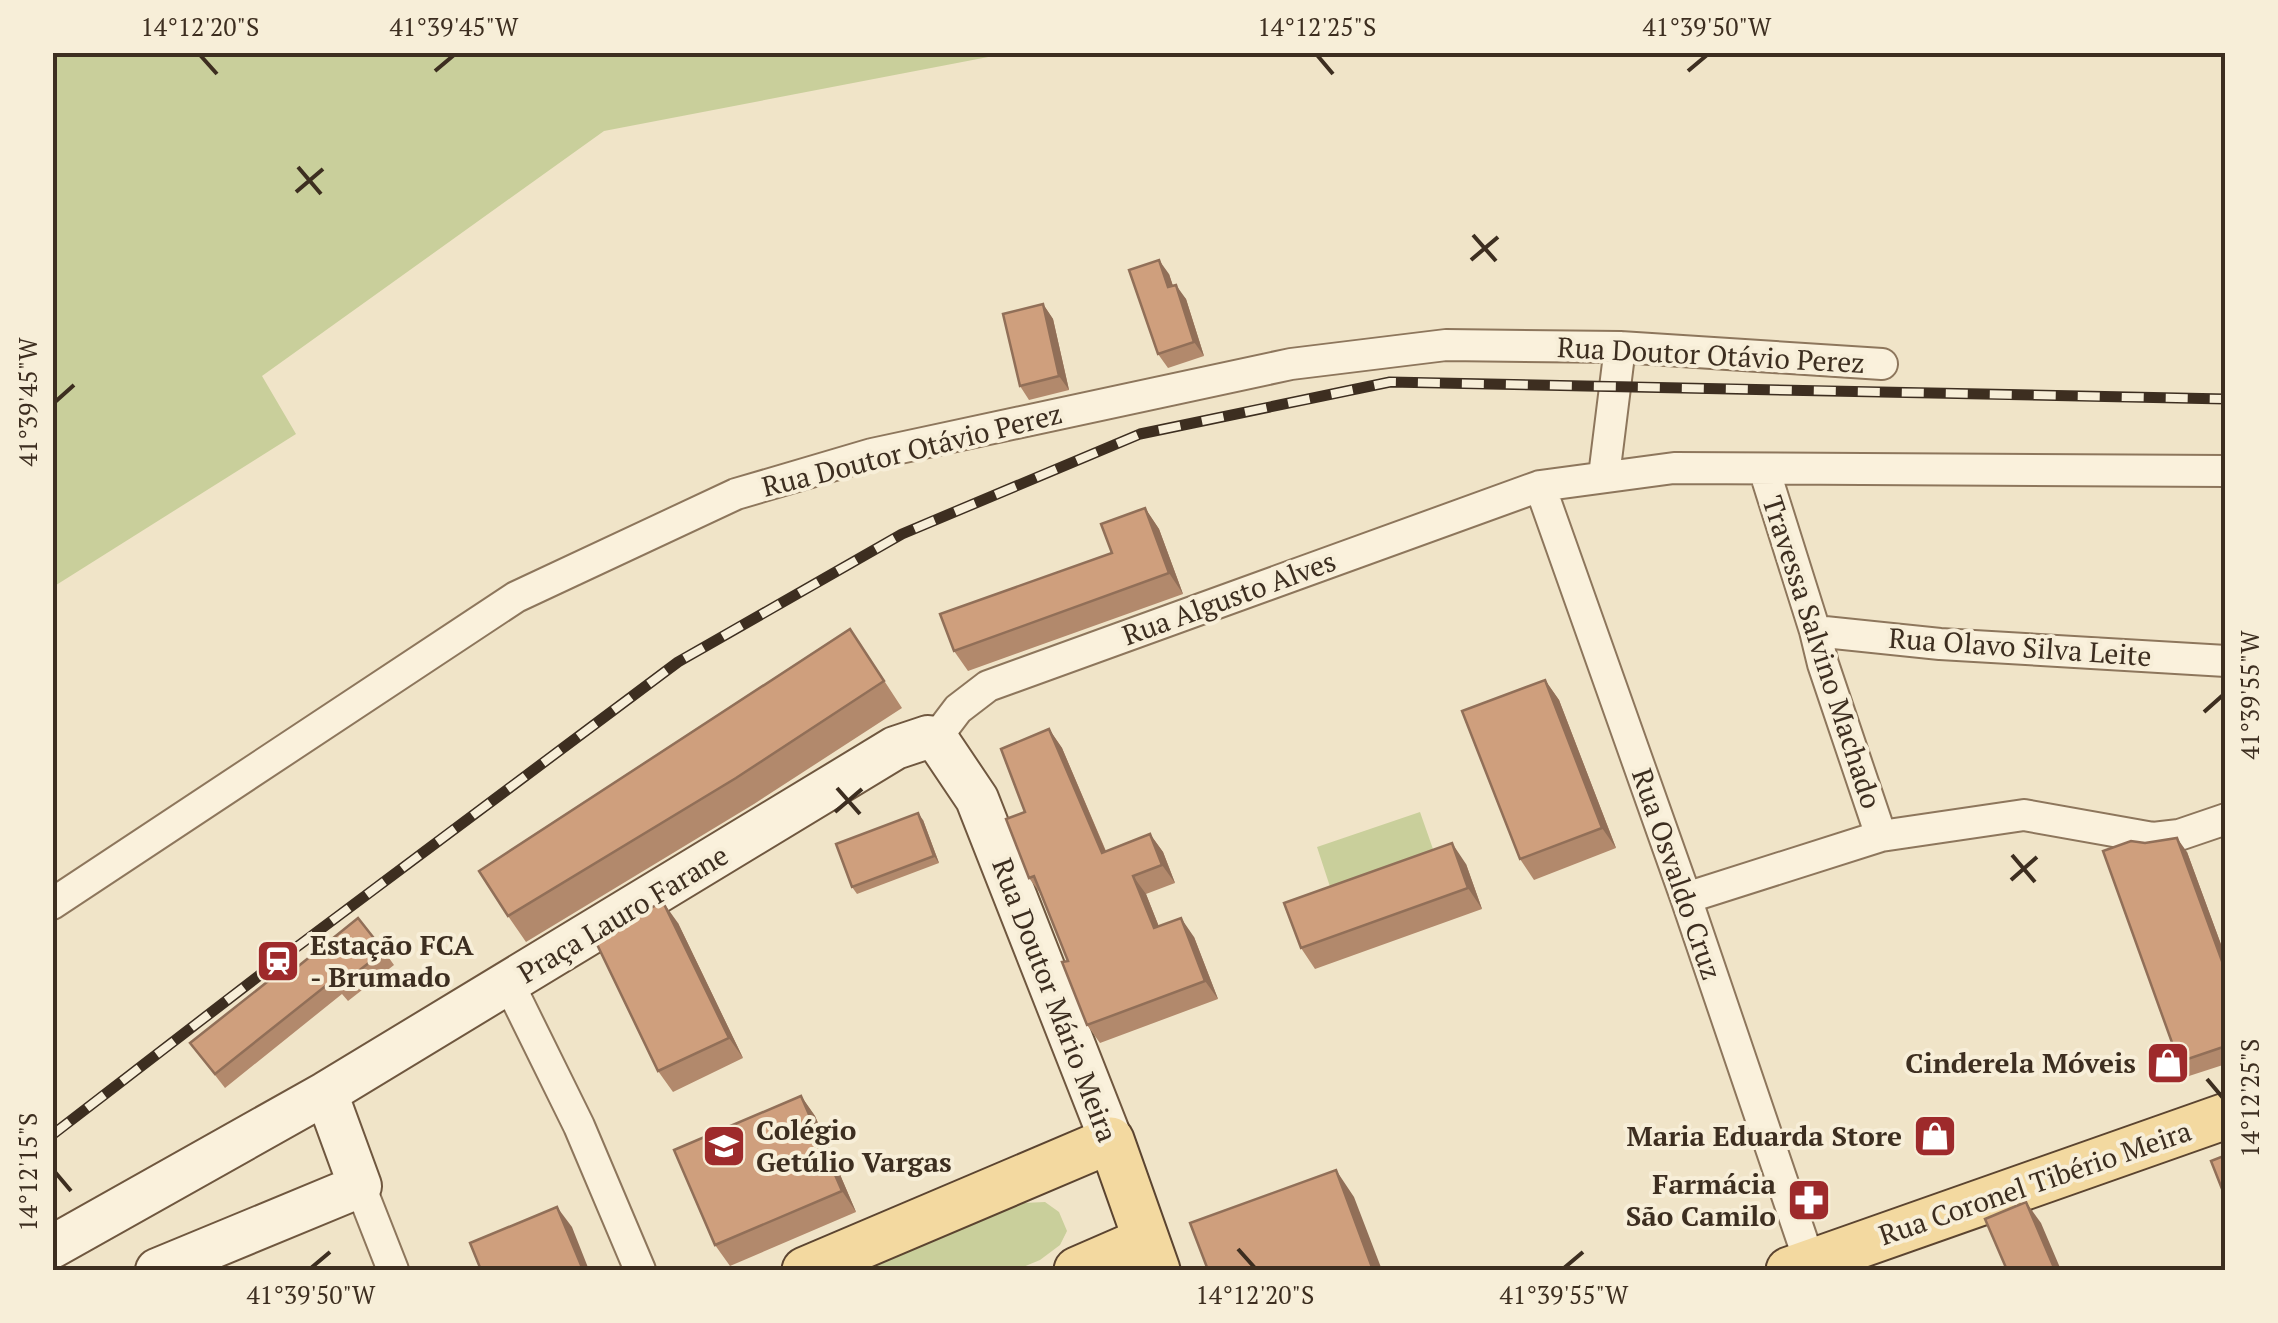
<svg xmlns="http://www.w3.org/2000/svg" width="2278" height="1323" font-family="'PT Serif',serif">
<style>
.green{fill:#c9cf9b}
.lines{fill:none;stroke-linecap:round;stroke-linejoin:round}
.street-casing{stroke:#8d765c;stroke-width:34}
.secondary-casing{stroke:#6f573f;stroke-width:46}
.primary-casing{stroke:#5b4430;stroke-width:49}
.street{stroke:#faf1dc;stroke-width:30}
.secondary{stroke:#faf1dc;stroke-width:42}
.primary{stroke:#f3d9a0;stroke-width:45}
.rail-casing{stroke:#3d2e20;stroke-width:11}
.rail{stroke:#f7eed8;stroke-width:8;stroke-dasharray:22;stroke-linecap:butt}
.wall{fill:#b2896c}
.shaded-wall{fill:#916f58}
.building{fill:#cf9f7d;stroke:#916f58;stroke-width:2.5}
.ticks{fill:none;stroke:#3d2e20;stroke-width:4}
.labels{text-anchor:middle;stroke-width:8;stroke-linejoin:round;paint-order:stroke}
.street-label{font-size:28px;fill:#3d2e20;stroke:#f7eed8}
.poi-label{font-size:28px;font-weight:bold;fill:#3d2e20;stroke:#f7eed8;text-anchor:end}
.neatline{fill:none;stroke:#3d2e20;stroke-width:4}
.ticks-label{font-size:25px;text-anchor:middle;fill:#3d2e20}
</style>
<rect width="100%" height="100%" fill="#f0e4c8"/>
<path class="green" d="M53,52H1009V53L604,131L262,376L296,434L53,587Z
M1420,812L1440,869L1336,905L1317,847Z
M1045,1202L1059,1212L1067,1231L1060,1245L1040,1260L1016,1270H864L1023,1203Z"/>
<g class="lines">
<g class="street-casing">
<path id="street" d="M1764,469L1815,631L1823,664L1881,836
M1604,476L1620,347
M1540,486L1686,898L1810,1263
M1815,631L1940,644L2226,661
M936,738L958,709L988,686L1540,486L1674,468L2226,471
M1686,898L1881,836L2024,815L2153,838L2179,835L2226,819
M52,904L516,597L736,494L872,454L1291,364L1446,345L1620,347L1882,364
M509,984L579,1126L640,1270
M360,1186L393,1270"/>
</g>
<g class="secondary-casing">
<path id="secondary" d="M52,1247L326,1093L895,748L928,737L936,738L977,799L1111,1140
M157,1270L360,1186L326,1093"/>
</g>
<g class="primary-casing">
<path id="primary" d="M805,1270L1111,1140L1157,1270
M1077,1270L1146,1240
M1789,1270L2226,1116"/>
</g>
<use href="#street" class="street"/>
<use href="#secondary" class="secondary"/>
<use href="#primary" class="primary"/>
<g class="rail-casing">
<path id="rail" d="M52,1135L278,961L678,662L902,534L1140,434L1390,382L2226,399"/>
</g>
<use href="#rail" class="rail"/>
</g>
<path class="wall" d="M1169,274L1173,286L1186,299L1204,356L1168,368L1158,354Z
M1043,304L1053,319L1069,390L1029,400L1020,386Z
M1145,508L1159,529L1183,594L968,671L954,651L1112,553Z
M868,656L902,708L754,804L526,942L508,916Z
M1545,680L1559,700L1616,848L1534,880L1520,859Z
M1049,729L1062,748L1106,851L1150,834L1163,852L1175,883L1146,894L1159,927L1194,937L1218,999L1100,1043L1087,1025L1068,961L1042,896L1029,878L1025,812Z
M923,820L939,863L857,894L852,887Z
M2187,852L2226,958V1064L2189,1076L2179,1062Z
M1466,864L1482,909L1315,969L1301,948Z
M678,923L743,1058L673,1092L658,1071Z
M384,951L394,965L348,1001L342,994L225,1088L190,1043Z
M801,1096L815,1116L856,1212L730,1266L715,1245Z"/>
<path class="shaded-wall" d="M1159,260L1169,274L1178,301L1168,287Z
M1176,285L1186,299L1204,356L1194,342Z
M1043,304L1053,319L1069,390L1059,376Z
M1145,508L1159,529L1183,594L1169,573Z
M1545,680L1559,700L1616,848L1602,828Z
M1049,729L1062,748L1114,871L1102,853Z
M918,813L923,820L939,863L934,856Z
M1150,834L1163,852L1175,883L1162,865Z
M2177,838L2187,852L2226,958V972Z
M1452,843L1466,864L1482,909L1468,888Z
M1133,876L1146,894L1167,947L1154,928Z
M663,902L678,923L743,1058L729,1038Z
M1181,918L1194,937L1218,999L1205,981Z
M801,1096L815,1116L856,1212L842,1191Z
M1336,1170L1354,1197L1382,1270H1373Z
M2026,1202L2041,1223L2061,1270H2055Z
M557,1207L572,1227L589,1270H583Z"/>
<path class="building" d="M1159,260L1168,287L1176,285L1194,342L1158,354L1129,270Z
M1043,304L1059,376L1020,386L1003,314Z
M1145,508L1169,573L954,651L940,614L1112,553L1101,524Z
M850,629L884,681L736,778L508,916L479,871Z
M1545,680L1602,828L1520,859L1462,711Z
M1049,729L1102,853L1150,834L1162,865L1133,876L1154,928L1181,918L1205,981L1087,1025L1062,962L1068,961L1034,876L1029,878L1006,819L1025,812L1001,749Z
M918,813L934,856L852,887L836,844Z
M2177,838L2226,972V1046L2179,1062L2103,851L2131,841L2145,843Z
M1452,843L1468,888L1301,948L1284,903Z
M663,902L729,1038L658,1071L593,936Z
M358,918L384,951L338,987L333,980L215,1074L190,1043L291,963L296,968Z
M801,1096L842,1191L715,1245L674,1150Z
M2226,1155V1199L2211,1161Z
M1336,1170L1373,1270H1208L1190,1223Z
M2026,1202L2055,1270H2007L1985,1219Z
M557,1207L583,1270H481L470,1243Z"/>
<path class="ticks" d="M200,55L217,74M1317,55L1333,74M435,71L454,55M1688,71L1707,55M298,167L321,194M296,192L323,169M1473,235L1496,261M1471,260L1498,237M55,402L74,385M2204,712L2223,695M837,788L860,814M835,812L862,789M2012,855L2035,882M2011,880L2037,857M2207,1079L2223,1098M55,1172L71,1191M1238,1249L1255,1268M311,1268L330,1252M1564,1268L1583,1252"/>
<defs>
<g id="station-square" transform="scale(2.25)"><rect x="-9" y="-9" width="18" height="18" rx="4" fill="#9e2a2b" stroke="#f7eed8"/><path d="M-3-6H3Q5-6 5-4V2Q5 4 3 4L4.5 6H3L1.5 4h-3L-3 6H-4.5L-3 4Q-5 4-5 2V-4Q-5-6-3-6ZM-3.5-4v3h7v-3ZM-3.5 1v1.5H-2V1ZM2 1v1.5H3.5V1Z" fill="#fff"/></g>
<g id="shop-square" transform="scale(2.25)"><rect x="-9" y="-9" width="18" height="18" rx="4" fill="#9e2a2b" stroke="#f7eed8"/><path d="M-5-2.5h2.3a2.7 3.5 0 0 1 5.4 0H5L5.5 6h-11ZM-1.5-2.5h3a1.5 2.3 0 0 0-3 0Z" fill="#fff"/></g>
<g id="school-square" transform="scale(2.25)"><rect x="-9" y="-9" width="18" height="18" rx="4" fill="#9e2a2b" stroke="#f7eed8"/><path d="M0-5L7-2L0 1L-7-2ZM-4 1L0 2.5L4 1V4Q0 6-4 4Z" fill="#fff"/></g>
<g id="pharmacy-square" transform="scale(2.25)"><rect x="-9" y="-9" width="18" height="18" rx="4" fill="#9e2a2b" stroke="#f7eed8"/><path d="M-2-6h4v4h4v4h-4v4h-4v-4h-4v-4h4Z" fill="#fff"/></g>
</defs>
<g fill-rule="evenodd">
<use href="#station-square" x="278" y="961"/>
<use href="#shop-square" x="2168" y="1063"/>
<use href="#shop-square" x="1935" y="1136"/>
<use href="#school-square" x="724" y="1146"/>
<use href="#pharmacy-square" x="1809" y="1200"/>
</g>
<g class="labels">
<g class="street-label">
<text transform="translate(1711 355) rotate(3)" y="10">Rua Doutor Otávio Perez</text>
<text transform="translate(912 450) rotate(-14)" y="10">Rua Doutor Otávio Perez</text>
<text transform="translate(1229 598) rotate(-20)" y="10">Rua Algusto Alves</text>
<text transform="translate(2020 647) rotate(4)" y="10">Rua Olavo Silva Leite</text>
<text transform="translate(1822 652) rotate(72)" y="10">Travessa Salvino Machado</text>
<text transform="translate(1677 874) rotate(71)" y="10">Rua Osvaldo Cruz</text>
<text transform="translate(623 914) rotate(-31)" y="10">Praça Lauro Farane</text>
<text transform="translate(1055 1000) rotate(69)" y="10">Rua Doutor Mário Meira</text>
<text transform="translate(2035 1183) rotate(-19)" y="10">Rua Coronel Tibério Meira</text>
</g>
<g class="poi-label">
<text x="310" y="955" text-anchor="start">Estação FCA<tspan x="310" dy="32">- Brumado</tspan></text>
<text x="2136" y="1073">Cinderela Móveis</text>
<text x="756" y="1140" text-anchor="start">Colégio<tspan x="756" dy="32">Getúlio Vargas</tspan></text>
<text x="1902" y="1146">Maria Eduarda Store</text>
<text x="1776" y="1194">Farmácia<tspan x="1776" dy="32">São Camilo</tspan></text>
</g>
</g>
<rect width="2278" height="1323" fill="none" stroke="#f7eed8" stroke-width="110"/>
<rect x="55" y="55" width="2168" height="1213" class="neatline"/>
<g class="ticks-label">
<text x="200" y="36">14°12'20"S</text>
<text x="454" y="36">41°39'45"W</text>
<text x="1317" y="36">14°12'25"S</text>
<text x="1707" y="36">41°39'50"W</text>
<text transform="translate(28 402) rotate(-90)" y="9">41°39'45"W</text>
<text transform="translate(2250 695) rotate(-90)" y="9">41°39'55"W</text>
<text transform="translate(2250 1098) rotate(-90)" y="9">14°12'25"S</text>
<text transform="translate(28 1172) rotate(-90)" y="9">14°12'15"S</text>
<text x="311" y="1304">41°39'50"W</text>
<text x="1255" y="1304">14°12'20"S</text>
<text x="1564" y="1304">41°39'55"W</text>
</g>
</svg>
